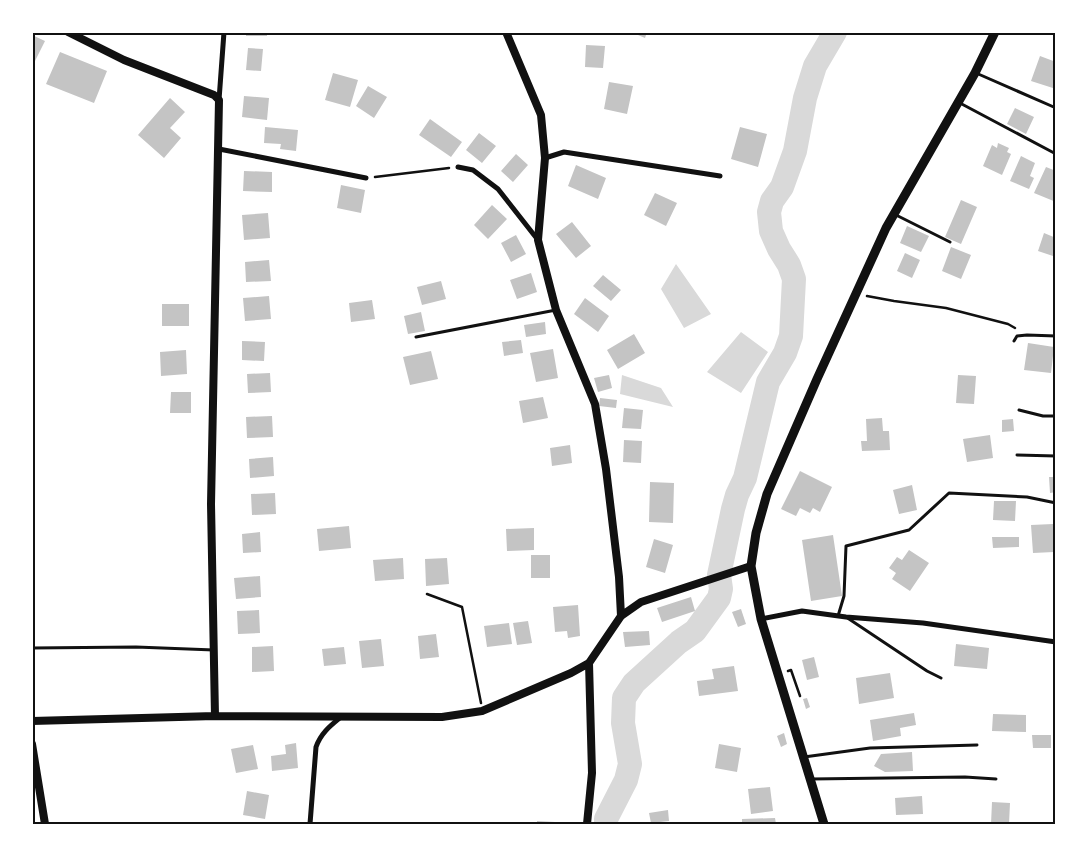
<svg xmlns="http://www.w3.org/2000/svg" width="1088" height="857" font-family="Barlow,sans-serif">
<style>
.water{fill:#d9d9d9}
.lines{fill:none;stroke-linecap:round;stroke-linejoin:round}
.river{stroke:#d9d9d9;stroke-width:24}
.building{fill:#c4c4c4}
.path{stroke:#111;stroke-width:2.5}
.service{stroke:#111;stroke-width:3}
.minor{stroke:#111;stroke-width:5}
.tertiary{stroke:#111;stroke-width:8}
.secondary{stroke:#111;stroke-width:9}
.neatline{fill:none;stroke:#111;stroke-width:2}
</style>
<rect width="100%" height="100%" fill="#fff"/>
<path class="water" d="M676,264L711,314L684,328L661,289Z
M741,332L768,352L741,393L707,372Z
M622,375L661,388L673,407L620,394Z"/>
<g class="lines">
<path class="river" d="M606,824V819L626,780L630,764L623,723L624,698L634,683L679,642L695,631L719,598L721,589L719,575L733,509L737,495L745,478L768,382L785,353L791,336L794,279L789,265L779,249L771,231L769,212L772,201L782,187L795,151L805,98L815,66L835,32"/>
</g>
<path class="building" d="M246,32H267V36H246Z
M631,32H647L645,38Z
M32,35L45,41L35,61L32,60Z
M586,45L605,46L603,68L585,67Z
M248,48L263,49L261,71L246,70Z
M60,52L107,71L94,103L46,84Z
M1040,56L1056,62V89L1031,81Z
M333,73L358,80L350,107L325,100Z
M609,82L633,86L627,114L604,109Z
M368,86L387,97L374,118L356,106Z
M244,96L269,98L267,120L242,117Z
M170,98L185,112L170,128L181,138L164,158L138,135Z
M1015,108L1034,117L1026,134L1007,124Z
M430,119L462,142L451,157L419,135Z
M265,127L298,130L296,151L280,149L281,144L264,143Z
M740,127L767,134L758,167L731,159Z
M479,133L496,146L482,163L466,150Z
M998,143L1009,148L1007,152L1011,154L1002,175L983,166L992,145L997,148Z
M516,154L528,165L513,182L501,171Z
M1021,156L1035,163L1030,176L1034,178L1029,189L1010,181Z
M576,165L606,178L598,199L568,186Z
M1046,167L1056,171V202L1034,193Z
M244,171L272,172V192L243,191Z
M341,185L365,190L361,213L337,208Z
M655,193L677,203L666,226L644,215Z
M961,200L977,207L961,244L945,237Z
M492,205L507,219L488,239L474,225Z
M268,213L270,238L244,240L242,215Z
M572,222L591,246L576,258L556,234Z
M907,226L929,236L921,252L900,243Z
M1044,233L1056,238V257L1038,251Z
M516,235L526,254L511,262L501,243Z
M951,247L971,255L961,279L942,271Z
M905,253L920,260L912,278L897,271Z
M269,260L271,281L246,282L245,262Z
M531,273L537,292L517,299L510,280Z
M603,275L621,290L611,301L593,286Z
M441,281L446,299L422,305L417,287Z
M269,296L271,319L245,321L243,298Z
M585,298L609,316L598,332L574,314Z
M372,300L375,319L351,322L349,303Z
M162,304H189V326H162Z
M421,312L425,331L408,334L404,316Z
M545,322L546,334L526,337L524,325Z
M634,334L645,353L618,369L607,350Z
M521,340L523,353L504,356L502,342Z
M242,341L265,342L264,361L242,360Z
M1028,343L1054,347L1051,373L1024,370Z
M553,349L558,378L536,382L530,353Z
M186,350L187,374L161,376L160,352Z
M431,351L438,379L410,385L403,357Z
M270,373L271,392L248,393L247,374Z
M609,375L612,388L598,392L594,378Z
M958,375L976,376L974,404L956,403Z
M171,392H191V413H170Z
M543,397L548,418L523,423L519,401Z
M600,398L617,400L616,408L599,406Z
M624,408L643,410L641,429L622,428Z
M272,416L273,437L247,438L246,417Z
M882,418L883,431H889L890,450L862,451L861,441H867L866,419Z
M1013,419L1014,431L1002,432V420Z
M990,435L993,458L967,462L963,439Z
M624,440L642,441L641,463L623,462Z
M570,445L572,463L552,466L550,448Z
M273,457L274,476L250,478L249,459Z
M800,471L832,487L820,512L813,508L810,513L800,508L796,516L781,509Z
M1049,477H1056V492L1050,493Z
M650,482L674,483L673,523L649,522Z
M912,485L917,510L899,514L893,490Z
M275,493L276,514L252,515L251,494Z
M994,501H1016L1015,521L993,520Z
M1053,524L1054,552L1033,553L1031,525Z
M349,526L351,548L319,551L317,529Z
M534,528V550L507,551L506,529Z
M260,532L261,552L243,553L242,534Z
M833,535L842,596L811,601L802,540Z
M992,537H1019V547L993,548Z
M654,539L673,545L665,573L646,567Z
M909,550L929,563L910,591L892,579L896,573L889,568L897,557L902,560Z
M531,555H550V578H531Z
M403,558L404,579L375,581L373,560Z
M447,558L449,584L426,586L425,559Z
M260,576L261,597L236,599L234,578Z
M691,597L695,611L662,622L657,608Z
M578,605L580,636L568,638L567,631L555,632L553,607Z
M741,609L746,624L738,627L732,612Z
M259,610L260,633L238,634L237,611Z
M528,621L532,643L517,645L513,623Z
M509,623L512,644L487,647L484,626Z
M649,631L650,645L625,647L623,632Z
M436,634L439,657L420,659L418,636Z
M381,639L384,666L362,668L359,641Z
M956,644L989,648L987,669L954,666Z
M273,646L274,671L252,672V647Z
M344,647L346,664L324,666L322,649Z
M814,657L819,677L807,680L802,660Z
M734,666L738,691L699,696L697,681L714,679L712,669Z
M890,673L894,698L859,704L856,678Z
M807,698L810,707L806,709L803,699Z
M914,713L916,725L900,728L901,736L873,741L870,720Z
M993,714L1026,715V732L992,731Z
M784,733L787,744L781,747L777,736Z
M1032,735H1051V748H1033Z
M296,743L298,768L272,771L271,756L286,754L285,745Z
M719,744L741,748L737,772L715,768Z
M253,745L258,769L236,773L231,749Z
M912,752L913,771L885,772L874,766L881,754Z
M1054,755L1056,756V778H1053Z
M770,787L773,811L751,814L748,789Z
M247,791L269,795L265,819L243,815Z
M922,796L923,814L896,815L895,798Z
M992,802L1010,803L1009,824H991Z
M668,810L669,821L651,823L649,813Z
M775,818L776,824H742V819Z
M537,821L555,822V824H537Z
M916,822V824H897V823Z"/>
<g class="lines">
<path class="path" d="M375,177L449,168
M867,296L894,301L946,308L1008,324L1015,328
M427,594L462,607L481,703
M788,671L791,670L800,696"/>
<path class="service" d="M1048,32L1056,34
M976,73L1056,108
M958,102L1056,154
M894,214L950,242
M416,337L556,310
M1014,341L1017,336L1027,335L1056,336
M1019,410L1043,416H1056
M1017,455L1056,456
M838,616L844,596L846,546L909,530L949,493L1027,497L1056,503
M846,617L927,671L941,678
M32,648L136,647L214,650
M804,757L870,748L977,745
M811,779L965,777L996,779"/>
<path class="minor" d="M219,100L224,32
M219,149L366,178
M545,158L564,152L720,176
M458,167L473,170L498,189L538,240
M761,619L802,611L846,617L923,623L1056,642
M310,824L316,747C321,733 330,726 341,717"/>
<path class="tertiary" d="M68,32L124,60L214,95L219,100L211,504L215,716
M506,32L541,115L545,158L538,240L556,310L595,404L606,469L619,577L621,616
M32,721L215,716L442,717L482,711L571,673L589,663L621,616L641,602L751,566
M32,744L45,824
M587,824L592,773L589,663"/>
<path class="secondary" d="M824,824L761,619L751,566L756,533L767,494L817,379L886,228L975,73L995,32"/>
</g>
<rect width="1088" height="857" fill="none" stroke="#ffffff" stroke-width="68"/>
<rect x="34" y="34" width="1020" height="789" class="neatline"/>
</svg>
